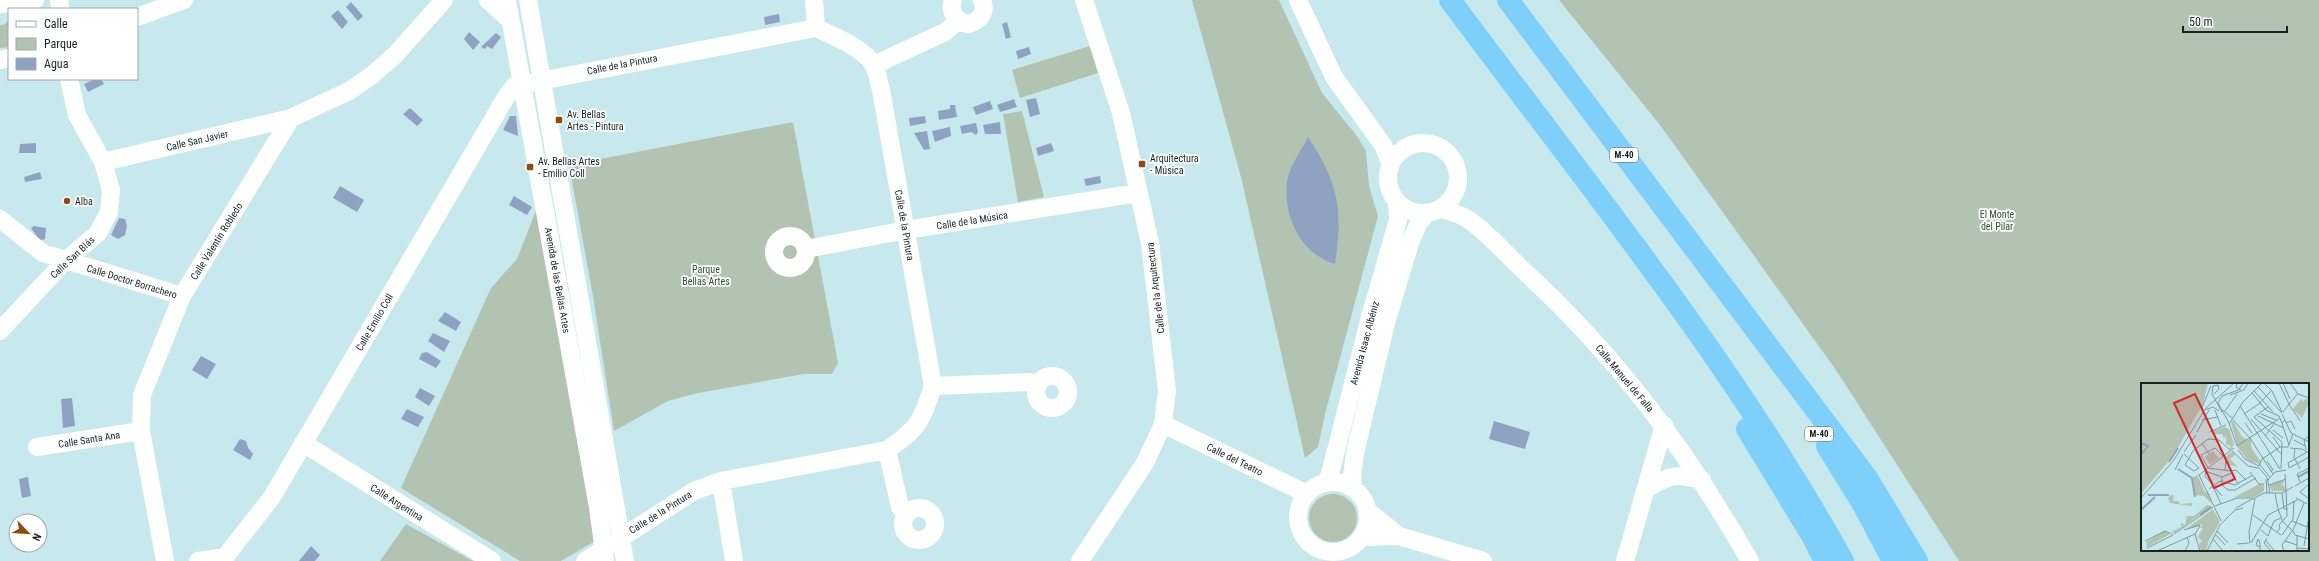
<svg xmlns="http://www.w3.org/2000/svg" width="2319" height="561" font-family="'Roboto Condensed',sans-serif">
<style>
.green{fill:#b2c3b2;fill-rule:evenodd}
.water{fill:#90a2c2}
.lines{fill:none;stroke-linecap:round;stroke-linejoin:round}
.minor{stroke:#fff;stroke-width:18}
.highway{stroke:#7ed0fb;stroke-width:22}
.poi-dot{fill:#8b4d12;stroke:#fff;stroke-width:1.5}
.labels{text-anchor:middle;stroke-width:3.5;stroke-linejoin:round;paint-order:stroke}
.shield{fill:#fff;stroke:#5c6566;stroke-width:1}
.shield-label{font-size:9px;font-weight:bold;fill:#162325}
.street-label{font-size:10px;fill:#162325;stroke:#fff}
.poi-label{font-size:10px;fill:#162325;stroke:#fff;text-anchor:start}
.park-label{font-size:10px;fill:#27522a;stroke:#fff}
.inset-river{fill:none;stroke:#90a2c2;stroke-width:2}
.inset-road{fill:none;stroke:#809a9d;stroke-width:1}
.view{fill:#d62828;fill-opacity:0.15;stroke:#d62828;stroke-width:2}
.inset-edge{fill:none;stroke:#162325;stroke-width:2}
</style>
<rect width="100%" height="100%" fill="#c7e9ed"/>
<path class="green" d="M1192,0H1279L1322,93L1357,136L1366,151L1369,186L1378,216L1325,414L1318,447L1305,458L1241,177Z
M1559,0H2319V561H1959L1836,370L1660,125ZM2142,384H2308V550H2142Z
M9,20V47L0,48V25L5,24Z
M1090,46L1098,73L1020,98L1012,70Z
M1022,111L1044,197L1018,202L1003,114Z
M793,122L838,363L832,374H804L698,393L668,401L614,431L593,296L569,165Z
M537,208L595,541L561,561H520L401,488L491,288L517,259Z
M1309 518a24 24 0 1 1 48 0a24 24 0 1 1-48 0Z
M406,524L473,561H380Z"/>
<path class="water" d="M351,2L363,16L358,21L346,7Z
M338,10L348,22L342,29L331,16Z
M779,14L780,22L765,25L764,17Z
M1007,22L1011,37L1006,39L1002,24Z
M469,32L480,42L473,50L464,39Z
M496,33L501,37L492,49L487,46L485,49L481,47Z
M1029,47L1031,54L1018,59L1016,51Z
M95,79H101L104,84L88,92L84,84Z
M1036,98L1040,114L1030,117L1026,100Z
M1014,99L1017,107L1000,112L997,105Z
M990,101L993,109L976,115L973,107Z
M950,105H955L957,117L939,120L938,111L950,109Z
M410,108L423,120L417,126L403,114Z
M510,116H516L518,136L503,130Z
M925,116L926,123L910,126L909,118Z
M1000,122L1001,134H985L983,125Z
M976,123L978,132L976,135L971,132L962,134L960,126Z
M950,127L951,136L935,142L932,131Z
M927,131L930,149L924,150L914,133Z
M1308,137C1339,184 1343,210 1335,264C1301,254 1283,217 1287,182C1289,167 1301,151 1308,137Z
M36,143V153H19L20,144Z
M1051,143L1054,151L1038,156L1036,148Z
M40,172L42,179L25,182L24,177Z
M1100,176L1101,183L1086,186L1084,179Z
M340,186L364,200L357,212L333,198Z
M514,196L532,207L527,215L509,205Z
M119,218L125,219L127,226L125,235L118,239L111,235Z
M34,226L46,228L45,239L40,241L31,228Z
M445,312L461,322L456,331L438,321Z
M433,333L450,341L444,352L428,341Z
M427,352L441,361L436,368L419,359L422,353Z
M201,356L216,364L207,379L192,370Z
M420,388L435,396L429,406L415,397Z
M72,398L75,426L63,428L61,399Z
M407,409L424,417L418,427L401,419Z
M1494,421L1530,432L1525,449L1489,439Z
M240,439L246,441L248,448L253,454L250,460L233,450Z
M28,477L31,496L22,498L19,479Z
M311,546L320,555L315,561H299Z"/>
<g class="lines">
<path class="minor" d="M59,0L60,9
M488,0L511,21
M507,0L598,507L605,560
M528,0L625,561
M814,0L816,28
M953,0C949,12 956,22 968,24C980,21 987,12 982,0
M1298,0L1334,77L1383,145L1390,163
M0,4L35,0
M137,17L184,0
M0,60L9,58
M874,65L945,32L958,21
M1388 178a35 35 0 1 1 70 0a35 35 0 1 1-70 0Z
M103,162L291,118
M1441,208C1449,212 1461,214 1469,220C1488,233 1507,255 1524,271C1618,357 1687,451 1750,561
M0,219L43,253L182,296
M774 252a16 16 0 1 1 32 0a16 16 0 1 1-32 0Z
M806,249L906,230L1138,193
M0,331L65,261L98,233L109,212L111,190L103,162L77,115L69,79
M1036 392a16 16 0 1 1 32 0a16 16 0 1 1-32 0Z
M933,386L1029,382L1037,386
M1163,424L1307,494
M303,443L492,561
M37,447L141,431
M887,450L900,507L906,513
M721,481L734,561
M1298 517a35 35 0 1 1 70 0a35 35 0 1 1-70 0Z
M1326,483L1330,474L1370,317L1398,220L1397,202
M1353,488L1352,476L1355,453L1386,323L1410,243L1419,222L1427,213
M1646,489C1671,474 1675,474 1702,480
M903 524a16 16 0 1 1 32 0a16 16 0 1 1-32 0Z
M1368,511L1399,536
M1362,537L1399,536L1483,561
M165,561L141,431L142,395L182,296L291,118L349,91L371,76L395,55L444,0
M198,561L225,557
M225,561V557L272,497L506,97L514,86L816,28C832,35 866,49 874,66C878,74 879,83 881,90L933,386C922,421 918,429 887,450L721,481L694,491L585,561
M1080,561L1145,463L1163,424L1167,391L1150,243L1121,113L1084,0
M1625,561L1664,425"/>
<path class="highway" d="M1450,0C1586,183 1732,361 1843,561
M1508,0L1867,478L1917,561
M1747,429L1811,534L1825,561
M1827,446L1864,506L1893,561"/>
</g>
<g class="poi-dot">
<rect x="555" y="116" width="8" height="8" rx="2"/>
<rect x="1138" y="160" width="8" height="8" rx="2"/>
<rect x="526" y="163" width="8" height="8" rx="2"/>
<circle cx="67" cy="201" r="4"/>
</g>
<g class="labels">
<g class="shield">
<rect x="1610" y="148" width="28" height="14" rx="3"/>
<rect x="1805" y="427" width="28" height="14" rx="3"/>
</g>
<g class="shield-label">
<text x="1624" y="158">M-40</text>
<text x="1819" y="437">M-40</text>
</g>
<g class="street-label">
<text transform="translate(622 64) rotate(-11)" y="4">Calle de la Pintura</text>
<text transform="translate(197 140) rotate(-13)" y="4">Calle San Javier</text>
<text transform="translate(972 220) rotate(-9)" y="4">Calle de la Música</text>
<text transform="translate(905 225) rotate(80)" y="4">Calle de la Pintura</text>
<text transform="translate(216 241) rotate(-58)" y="4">Calle Valentín Robledo</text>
<text transform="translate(72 257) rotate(-43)" y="4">Calle San Blás</text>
<text transform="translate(558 280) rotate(80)" y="4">Avenida de las Bellas Artes</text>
<text transform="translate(132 281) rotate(17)" y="4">Calle Doctor Borrachero</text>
<text transform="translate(1155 288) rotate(-97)" y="4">Calle de la Arquitectura</text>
<text transform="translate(374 322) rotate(-60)" y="4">Calle Emilio Coll</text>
<text transform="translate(1364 343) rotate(-75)" y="4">Avenida Isaac Albéniz</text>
<text transform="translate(1625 378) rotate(50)" y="4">Calle Manuel de Falla</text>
<text transform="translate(89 439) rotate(-9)" y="4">Calle Santa Ana</text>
<text transform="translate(1235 459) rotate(26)" y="4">Calle del Teatro</text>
<text transform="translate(397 502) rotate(32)" y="4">Calle Argentina</text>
<text transform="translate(660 512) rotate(-32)" y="4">Calle de la Pintura</text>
</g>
<g class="poi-label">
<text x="567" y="118">Av. Bellas<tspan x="567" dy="12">Artes - Pintura</tspan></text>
<text x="1150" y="162">Arquitectura<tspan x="1150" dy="12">- Música</tspan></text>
<text x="538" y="165">Av. Bellas Artes<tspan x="538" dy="12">- Emilio Coll</tspan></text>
<text x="75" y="205">Alba</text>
</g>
<g class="park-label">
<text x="1997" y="218">El Monte<tspan x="1997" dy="12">del Pilar</tspan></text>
<text x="706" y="273">Parque<tspan x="706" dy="12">Bellas Artes</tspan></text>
</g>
</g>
<g transform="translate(2141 383)">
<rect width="168" height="168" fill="#c7e9ed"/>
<path d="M0,0H67L62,21L32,73L0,111ZM166,15L168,20L161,35L152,26L160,16L162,18ZM92,38L101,54L107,57L110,55V64L120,79L118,81L107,77L97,65L90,39ZM84,44L88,46L93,61L90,67L88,66L90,63L85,61V53L83,55L81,51H73V48ZM72,68L78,75L69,82L64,74ZM91,69L95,71L89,76L97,84L85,81L84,74ZM56,92L64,109L68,110L71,121L63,113L53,112L51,95ZM144,97L141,102L144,103L145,108H131L128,102ZM118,101L123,102V108L114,114H94ZM30,112H33L32,118H37L36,116L39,121L51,120V123L29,120L27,115ZM66,122L71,123L33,150L30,149L40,144V140L44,142L46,133H53ZM72,126L79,139L68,157L65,168H60L58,161L61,158L57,154L62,145H59L62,141L44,147ZM23,148L29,151L6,164L5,159Z" fill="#b2c3b2"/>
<path class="inset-river" d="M0,60L7,63L0,72M28,79L37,65M37,86L51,95L54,114M157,94L168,88M7,112H28M0,127L14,114M59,132L70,124"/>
<path class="inset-road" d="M96,0L95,4L98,6L103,0M123,0L131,8L141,29M138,0L148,21M142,0L149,16M149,0L157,11L168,15M117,4L141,30M113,8L132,29M111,10L125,27L138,33L141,40M73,11L78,6L77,2L72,3L71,11L81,29M89,12L103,7L107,0M148,21L159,38M99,23L139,86M60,27L70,3M64,27L72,24L78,28M74,27L80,43M82,27L92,36M84,28L96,11M142,29L157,10M103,31L119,20L130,8M120,31L135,37M141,31L150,50L168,59M117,33L143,45M113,34L141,59L140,86M113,34L127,24M110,36L141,72M61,37L77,34M92,37L109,55L132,91M144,37L141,40L148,62M104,40L111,50M145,40L150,38L154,46M88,41L102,19L121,0M132,47L142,55M56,49L68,27M69,49L85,42M124,53L133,41M132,54L139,64M153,57L164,63M61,60L68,71M96,63L139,35M96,63L88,40L77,20L81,13L100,6M149,65L161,66L168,70M154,65L153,74L159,86M97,67L104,76L118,83M165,67L163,57L168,53M91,68L107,83L117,85M43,69L55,52M43,71L58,85M126,78L132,87L130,88M118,81L129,94M118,83L121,76L139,64H147L152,51M117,84L126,94L129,110M58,85L53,88L44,82L52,68L67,56L78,57L90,68M148,85L147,80L166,69M148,85L168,74M65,86L64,93L81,113M34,87L42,71M84,87L85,76L74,65L60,72L67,85L90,88L95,87L105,97M64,88L81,94L91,90M109,89L118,101H123M91,90L97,101M144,91L145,108M81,94V102L87,107M125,96L126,110M127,97L134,89L145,87M159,99L156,91L168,85M168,101L159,109L168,116M128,102L145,96M72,103L80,121M154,103L168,95M68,106L79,98L94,102L112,92M87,107H94L115,95M134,110L137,126L142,139L152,148M141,110L143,126H147M0,115L33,77L64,26L93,0M155,115L166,121M74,123L96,115H112M95,125L113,115M112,132L140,152M80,138L58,92L93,65M151,138L166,144M43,147L59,142M120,147L127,153L133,138L140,135M76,148L87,160M152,148L154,152L168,156M136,149L139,145L138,142L146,133L145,108M33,151L72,124M54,151L59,168M74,151L84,162M141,152L152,136L153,118M156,152V168M126,155L123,160L130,168M72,156L81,167M4,158L24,148L31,151M125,158L133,167M144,158L156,162M109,160L108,149L114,115L123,110H141L152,104M110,160L127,132L156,117M96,161L108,160M163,163L168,134M119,164L115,162L117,156L118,157L119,161V167M6,165L32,152M156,165L168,166M16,168L54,151L59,143M44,168L48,160L46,154M66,168L79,142L94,127L102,125M143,168L141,162L152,147L163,120"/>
<path class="view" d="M54,11L94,96L73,105L33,20Z"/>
<rect width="168" height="168" class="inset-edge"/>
</g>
<rect x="8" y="8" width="130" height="72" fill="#ffffff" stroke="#a2a7a8"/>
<rect x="16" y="21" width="20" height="6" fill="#ffffff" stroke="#a2a7a8"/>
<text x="44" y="28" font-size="12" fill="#162325">Calle</text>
<rect x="16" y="38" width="20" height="12" fill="#b2c3b2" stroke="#a2a7a8"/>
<text x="44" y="48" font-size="12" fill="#162325">Parque</text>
<rect x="16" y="58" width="20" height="12" fill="#90a2c2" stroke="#a2a7a8"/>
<text x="44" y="68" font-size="12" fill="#162325">Agua</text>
<g transform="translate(28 533) rotate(115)"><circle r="19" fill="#ffffff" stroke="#a2a7a8"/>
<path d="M0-3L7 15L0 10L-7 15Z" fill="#8b4d12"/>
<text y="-6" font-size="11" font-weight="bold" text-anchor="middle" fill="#162325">N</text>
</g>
<path d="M2183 26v6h104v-6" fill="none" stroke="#162325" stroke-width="2"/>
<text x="2189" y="26" font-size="12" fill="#162325" stroke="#ffffff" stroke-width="3" paint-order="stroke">50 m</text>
</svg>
